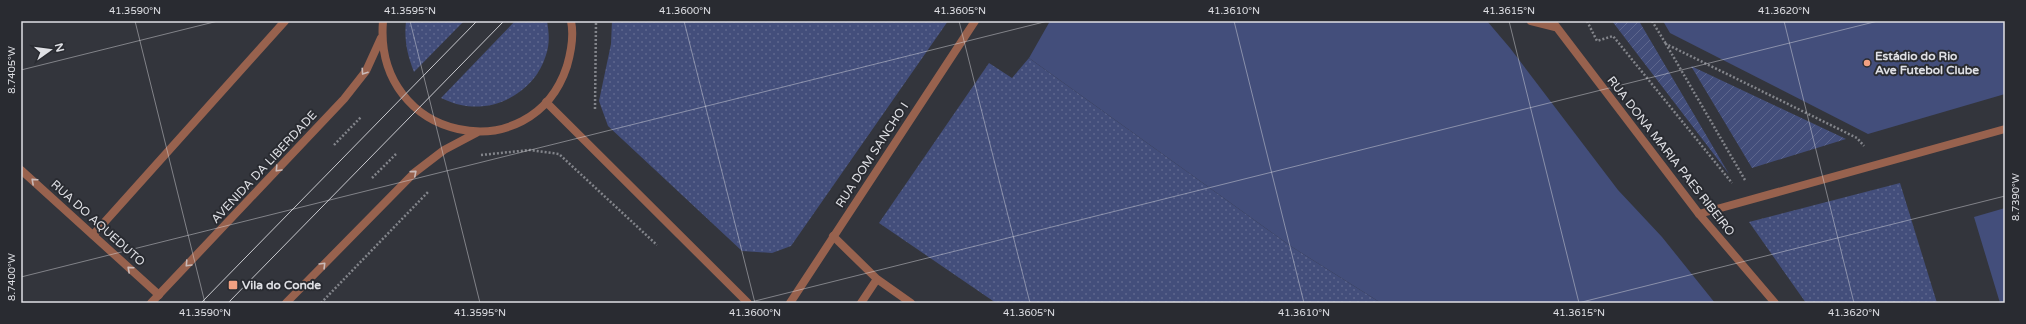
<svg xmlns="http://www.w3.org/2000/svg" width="2026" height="324" font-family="'Varela Round',sans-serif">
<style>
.grass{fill:url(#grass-dots)}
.garden{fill:url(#garden-furrows)}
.pitch{fill:#434e7b}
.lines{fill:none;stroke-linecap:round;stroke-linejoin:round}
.path{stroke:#83858b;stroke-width:2.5;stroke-dasharray:2 2;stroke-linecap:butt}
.service{stroke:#98624e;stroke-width:8}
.minor{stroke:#98624e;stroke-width:8}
.tertiary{stroke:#98624e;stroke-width:8}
.tram{stroke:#c9cacf;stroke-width:1}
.oneway{stroke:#cabab8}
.ticks{fill:none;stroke:#dfe0e5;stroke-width:1;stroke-opacity:0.45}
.poi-dot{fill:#f2a081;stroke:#292b31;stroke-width:1.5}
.labels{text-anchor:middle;stroke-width:4;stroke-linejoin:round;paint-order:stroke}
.poi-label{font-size:12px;font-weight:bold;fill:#dfe0e5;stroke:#292b31;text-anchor:start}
.street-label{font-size:12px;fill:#dfe0e5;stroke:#292b31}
.neatline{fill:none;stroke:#dfe0e5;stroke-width:1.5}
.ticks-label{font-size:10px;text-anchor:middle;fill:#dfe0e5}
</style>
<defs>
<pattern id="grass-dots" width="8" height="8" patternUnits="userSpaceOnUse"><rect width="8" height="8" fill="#434e7b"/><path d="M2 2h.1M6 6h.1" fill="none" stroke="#5e678e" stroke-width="1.8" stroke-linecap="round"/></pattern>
<pattern id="garden-furrows" width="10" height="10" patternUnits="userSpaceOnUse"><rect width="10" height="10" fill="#434e7b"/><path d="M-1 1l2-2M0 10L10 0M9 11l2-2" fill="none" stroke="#5e678e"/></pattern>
</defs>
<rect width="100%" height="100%" fill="#33353c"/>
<path class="grass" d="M406,21H464L414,72C407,54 404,40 406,21Z
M515,21H547C549,32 550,44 546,55C536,90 497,113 461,105C455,104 448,101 441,98Z
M612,21H948L791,246L772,253L742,251L608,126L599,101L611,44Z
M1029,58L1292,247L1381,303H996L879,223L989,63L1012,78Z
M1900,183L1937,303H1806L1749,222Z"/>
<path class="garden" d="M1612,21H1639L1729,174Z
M1691,66L1846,139L1752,168Z"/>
<path class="pitch" d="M1050,21H1487L1510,48L1618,190L1662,237L1715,303H1381L1292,247L1029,58Z
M1663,21H2005V94L1868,134L1670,33Z
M2005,208V303H2000L1974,217Z"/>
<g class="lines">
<path class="path" d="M1587,21L1597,41L1613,36L1732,183
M1652,21L1666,44
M595,109L596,21
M334,145L361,117
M481,155L530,150L559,154L657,245
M372,178L396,154
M1745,180L1666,44L1857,138L1864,146
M321,303L428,192"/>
<path class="service" d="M1699,214L2005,129
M93,235L285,21
M833,236L877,279L861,303
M877,279L911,303"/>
<path class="minor" d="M1531,21L1555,27
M1552,21L1699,214L1775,303
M21,170L159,295"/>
<path class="tertiary" d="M383,21C373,142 532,173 567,66C571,52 574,35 571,21
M546,102L748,303
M151,303L344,99L366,71L381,38
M286,303L414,173L444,150L478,132
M790,303L975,21"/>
<path class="tram" d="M201,303L477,21
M228,303L504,21"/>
</g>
<defs><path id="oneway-chevron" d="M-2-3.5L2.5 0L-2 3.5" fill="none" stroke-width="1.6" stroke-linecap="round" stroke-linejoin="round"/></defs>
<g class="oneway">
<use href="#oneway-chevron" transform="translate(364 72) rotate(124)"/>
<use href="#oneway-chevron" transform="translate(278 169) rotate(133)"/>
<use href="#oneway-chevron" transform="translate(414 173) rotate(-41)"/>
<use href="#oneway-chevron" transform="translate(34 181) rotate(-138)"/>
<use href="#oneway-chevron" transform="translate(188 264) rotate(133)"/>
<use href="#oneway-chevron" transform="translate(323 265) rotate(-45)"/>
<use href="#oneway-chevron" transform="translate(130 269) rotate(-138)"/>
</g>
<path class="ticks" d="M135,21L205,303M410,21L480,303M684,21L755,303M959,21L1030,303M1234,21L1304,303M1509,21L1579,303M1784,21L1854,303M21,70L218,21M21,277L1048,21M747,303L1878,21M1578,303L2005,196"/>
<g class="poi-dot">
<circle cx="1867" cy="63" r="4"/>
<rect x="228" y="280" width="10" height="10" rx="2"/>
</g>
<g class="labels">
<g class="poi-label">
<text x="1875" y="60">Estádio do Rio<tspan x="1875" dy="14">Ave Futebol Clube</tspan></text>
<text x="242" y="289">Vila do Conde</text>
</g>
<g class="street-label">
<text transform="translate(872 155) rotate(-57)" y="4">RUA DOM SANCHO I</text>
<text transform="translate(1671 156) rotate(52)" y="4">RUA DONA MARIA PAES RIBEIRO</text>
<text transform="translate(264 167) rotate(-47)" y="4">AVENIDA DA LIBERDADE</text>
<text transform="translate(98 223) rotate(42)" y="4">RUA DO AQUEDUTO</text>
</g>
</g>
<rect width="2026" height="324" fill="none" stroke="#292b31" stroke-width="44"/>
<g transform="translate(50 50) rotate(76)" stroke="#292b31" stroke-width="3" paint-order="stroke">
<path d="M0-3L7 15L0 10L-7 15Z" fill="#dfe0e5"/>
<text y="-6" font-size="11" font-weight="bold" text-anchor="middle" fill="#dfe0e5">N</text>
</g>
<rect x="22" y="22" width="1982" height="280" class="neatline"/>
<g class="ticks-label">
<text x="135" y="14">41.3590°N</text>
<text x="410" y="14">41.3595°N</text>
<text x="685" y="14">41.3600°N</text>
<text x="960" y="14">41.3605°N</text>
<text x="1234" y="14">41.3610°N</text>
<text x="1509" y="14">41.3615°N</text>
<text x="1784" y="14">41.3620°N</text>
<text transform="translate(11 70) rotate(-90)" y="4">8.7405°W</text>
<text transform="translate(2015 197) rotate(-90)" y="4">8.7390°W</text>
<text transform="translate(11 277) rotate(-90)" y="4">8.7400°W</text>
<text x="205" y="316">41.3590°N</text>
<text x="480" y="316">41.3595°N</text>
<text x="755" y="316">41.3600°N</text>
<text x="1029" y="316">41.3605°N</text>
<text x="1304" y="316">41.3610°N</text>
<text x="1579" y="316">41.3615°N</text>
<text x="1854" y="316">41.3620°N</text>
</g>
</svg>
